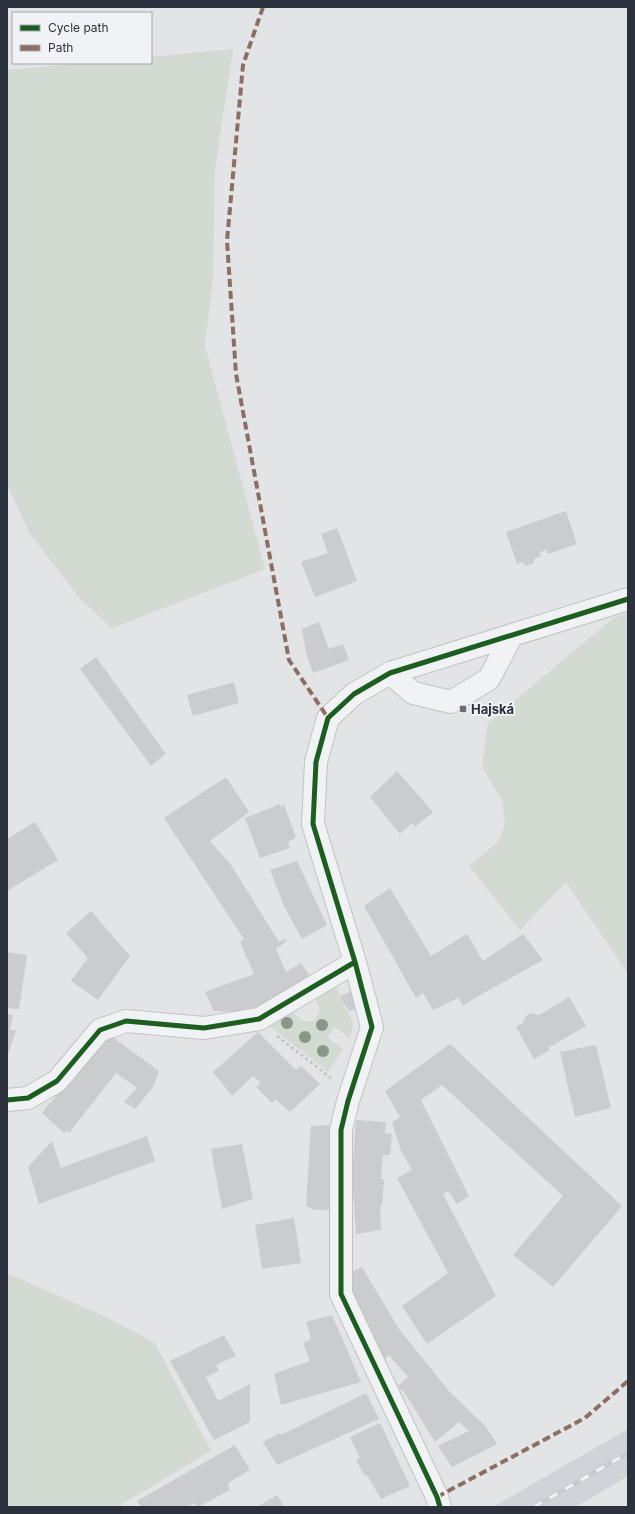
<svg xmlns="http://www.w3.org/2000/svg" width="635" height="1514" font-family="Inter,sans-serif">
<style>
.built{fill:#d1d3d9}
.green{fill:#d2dad2}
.building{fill:#caccce}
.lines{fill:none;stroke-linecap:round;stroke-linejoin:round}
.minor-casing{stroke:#c0c2c4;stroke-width:24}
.path{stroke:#c1c2c6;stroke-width:2.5;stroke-dasharray:3 3;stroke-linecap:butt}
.minor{stroke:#f1f2f3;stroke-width:22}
.rail-casing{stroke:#cacbce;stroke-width:4.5}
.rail{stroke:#f0f2f5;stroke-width:3;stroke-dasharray:9;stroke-linecap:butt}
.quiet{stroke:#8d6e63;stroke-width:4;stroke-dasharray:8 4;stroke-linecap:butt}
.cycleway-casing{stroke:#f0f2f5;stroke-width:8}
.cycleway{stroke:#1b5e20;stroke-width:5}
.tree{fill:#889787}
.poi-dot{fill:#6b7078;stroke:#f0f2f5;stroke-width:1.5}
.labels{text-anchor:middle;stroke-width:4;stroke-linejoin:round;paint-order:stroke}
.poi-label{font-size:13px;font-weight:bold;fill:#2b313d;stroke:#f0f2f5;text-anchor:start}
</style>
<rect width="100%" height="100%" fill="#e2e4e6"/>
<path class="built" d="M628,1429V1476L610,1487L575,1507H493Z"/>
<path class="green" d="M233,49L215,169L213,278L205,346L265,569L112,628L81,600L30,534L7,485V70L85,63H151V57Z
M628,612V974L566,882L520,930L469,866L498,842L505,824L503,802L482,767L488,723L612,619Z
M334,981L344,1007L348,1011L353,1024L350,1039L335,1027L327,1037L343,1049L328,1072L267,1024L291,1011C298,1017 305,1025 315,1020L320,1011L315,998Z
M7,1273L108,1318L155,1343L211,1451L117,1507H7Z"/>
<path class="building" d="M566,511L577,544L548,554L546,550L540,552L541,556L534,559V563L526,566L523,562L517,564L506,532Z
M337,528L357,581L315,597L301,562L328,553L321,534Z
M319,622L329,649L343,644L349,660L313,673L306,653L302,629Z
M96,657L166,754L151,766L80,669Z
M234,682L239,703L193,716L187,695Z
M397,771L433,812L415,827L412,823L400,834L370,797Z
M226,777L249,812L210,841L231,865L279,942L285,939L287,941L276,949L286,972L301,963L309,975L272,1002L236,1012L214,1011L205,992L254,974L240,942L244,939L164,818Z
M280,804V807L284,805L296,837L288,842L290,848L260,858L245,818Z
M35,822L58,860L7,891V839Z
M297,861L327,925L302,939L284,906L270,870Z
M390,888L431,956L467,934L483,961L523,934L543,960L475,998L463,1006L458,998L433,1010L423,993L416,998L364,906Z
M91,911L130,956L98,1000L71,981L88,958L66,933Z
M7,952L27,955L19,1009L7,1008Z
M352,991L356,1009L350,1011L345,1006L340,996Z
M569,997L586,1026L548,1048L550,1050L534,1059L516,1027L524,1022L525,1017L531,1013L539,1015Z
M7,1014L13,1015L10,1030H16L7,1058Z
M258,1032L296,1070L301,1066L320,1084L290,1112L275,1099L272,1103L256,1087L261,1083L253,1076L232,1096L213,1072Z
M107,1033L159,1071L153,1087L135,1109L124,1102L137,1088L116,1073L69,1133L67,1131L64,1133L42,1113Z
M450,1044L622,1206L553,1287L513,1255L563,1196L442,1085L439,1087L421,1100L469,1196L457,1204L448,1191L443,1194L496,1296L427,1344L402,1306L448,1273L397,1178L412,1170L401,1151L392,1122L400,1117L385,1091Z
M596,1045L611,1108L575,1117L560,1052Z
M356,1120L386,1122L385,1133L392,1134L390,1155H383L381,1179L384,1180L382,1206H380L381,1230L356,1234L352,1176Z
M331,1125L332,1210H315L306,1206L311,1126Z
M147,1136L155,1161L39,1204L28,1167L52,1141L61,1168Z
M242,1144L253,1199L222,1209L211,1149Z
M294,1218L301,1263L262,1269L255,1225Z
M362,1267L399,1329L449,1391L486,1427L497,1444L452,1467L438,1446L469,1431L459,1422L435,1442L403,1390L401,1391L398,1386L408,1377L389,1355L383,1360L353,1299L350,1272Z
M332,1315L361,1382L281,1405L274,1374L310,1361L303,1343L311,1339L306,1322Z
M224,1335L236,1356L216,1365L219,1371L206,1377L218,1401L250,1384V1422L214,1440L170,1361Z
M366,1393L379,1419L277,1465L263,1442L280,1433L281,1435Z
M380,1423L410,1486L381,1499L367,1475L365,1476L356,1460L360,1458L350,1437Z
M235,1445L250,1470L228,1483L230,1490L198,1507L194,1503L188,1507H141L137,1501Z
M277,1495L284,1507H257Z"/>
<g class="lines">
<g class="minor-casing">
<path id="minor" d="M390,673L413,693L451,702L489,679L512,635
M7,1100L28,1098L57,1081L100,1030L126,1021L204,1028L259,1019L355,962
M440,1507L437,1497L341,1294V1130L348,1101L372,1027L355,962L313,824L316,762L328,718L354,694L390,673L628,599"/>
</g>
<path class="path" d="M277,1036L331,1078"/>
<use href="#minor" class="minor"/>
<g class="rail-casing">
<path id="rail" d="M534,1507L628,1453"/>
</g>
<use href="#rail" class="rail"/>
<path class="quiet" d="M263,7L243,65L227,241L236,374L289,660L328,718
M437,1497L585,1418L628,1381"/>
<g class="cycleway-casing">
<path id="cycleway" d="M7,1100L28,1098L57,1081L100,1030L126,1021L204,1028L259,1019L355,962
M440,1507L437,1497L341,1294V1130L348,1101L372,1027L355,962L313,824L316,762L328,718L354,694L390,673L628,599"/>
</g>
<use href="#cycleway" class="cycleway"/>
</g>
<g class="tree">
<circle cx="287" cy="1023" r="6"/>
<circle cx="322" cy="1025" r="6"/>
<circle cx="305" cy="1037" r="6"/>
<circle cx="323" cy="1051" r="6"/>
</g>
<rect class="poi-dot" x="459" y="705" width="8" height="8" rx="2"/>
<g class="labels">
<g class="poi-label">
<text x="471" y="714">Hajská</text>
</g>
</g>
<rect width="635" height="1514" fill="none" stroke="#2b313d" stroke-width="16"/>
<rect x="12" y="12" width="140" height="52" fill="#f0f2f5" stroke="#a1a5ab"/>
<rect x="20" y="25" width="20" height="6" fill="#1b5e20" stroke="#a1a5ab"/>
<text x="48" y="32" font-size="12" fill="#2b313d">Cycle path</text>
<rect x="20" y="45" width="20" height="6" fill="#8d6e63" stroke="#a1a5ab"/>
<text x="48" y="52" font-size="12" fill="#2b313d">Path</text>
</svg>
